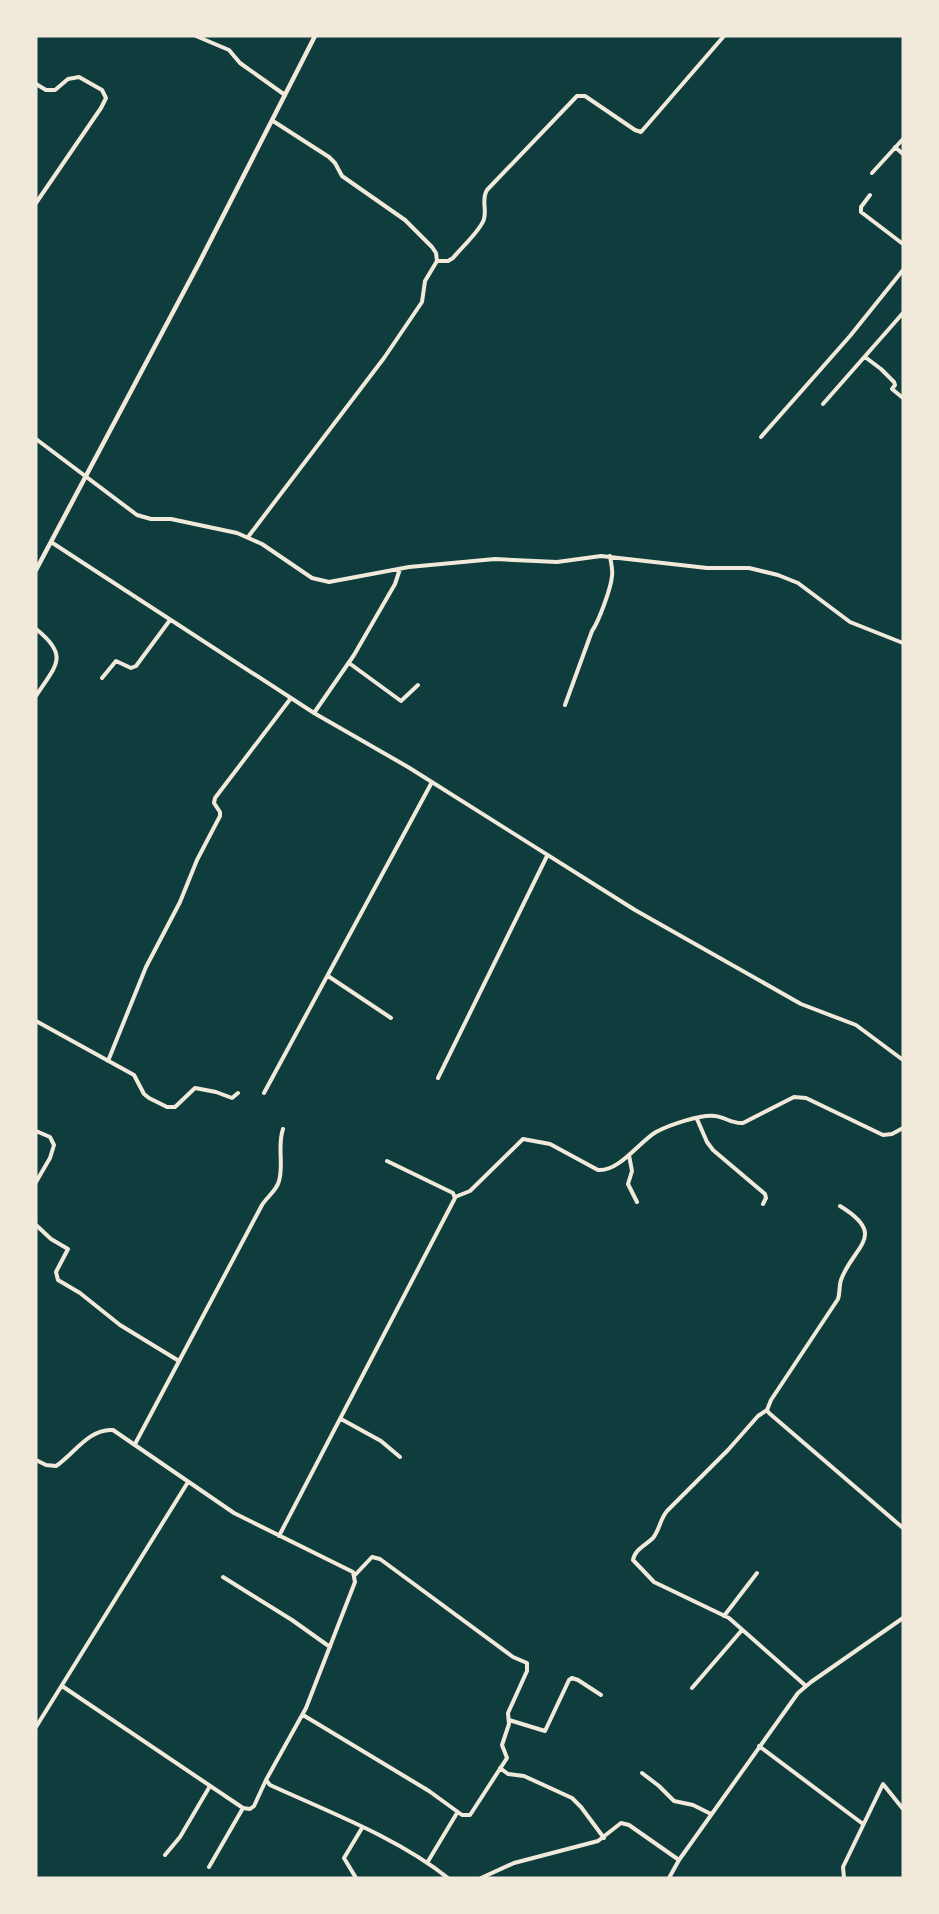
<svg xmlns="http://www.w3.org/2000/svg" width="939" height="1914" font-family="'Fira Sans',sans-serif">
<style>
.lines{fill:none;stroke-linecap:round;stroke-linejoin:round}
.minor{stroke:#f1e9da;stroke-width:4}
.tertiary{stroke:#f1e9da;stroke-width:4.5}
</style>
<rect width="100%" height="100%" fill="#0f3d3e"/>
<g class="lines">
<path class="minor" d="M196,36L229,50L240,63L285,95
M36,84L46,90H55L68,79L79,77L102,90L106,98L101,108L36,203
M895,147L903,154
M872,173L903,139
M870,195L861,207V212L903,244
M437,261H448L453,258C461,248 481,230 484,219C487,208 481,200 487,190L577,96H585L635,130L641,132L724,36
M865,357L881,369L894,382L895,385L892,389L903,398
M823,404L903,313
M761,437L850,336L903,270
M36,439L137,515L151,519H171L237,533L262,544L312,578L329,582L409,567L495,559L557,562L601,556L707,568H749L778,575L798,583L850,622L903,643
M248,537L384,358L422,302L425,281L437,261L436,253L432,247L405,220L342,176L335,163L329,157L273,121
M51,542L314,713L408,767L635,910L801,1004L856,1025L903,1060
M36,629C70,656 56,665 36,696
M349,663L401,701L418,685
M102,678L116,661L131,668L136,666L170,620
M565,705L592,631C599,621 611,588 612,576C613,569 611,563 610,556
M314,713L354,655L395,584L400,569
M328,976L391,1018
M36,1021L134,1075L144,1094L149,1098L167,1107H175L195,1088L216,1092L232,1098L238,1093
M108,1061L146,967L180,902L197,860L220,816V812L214,803L215,798L291,698
M438,1078L547,856
M264,1093L432,782
M697,1119L707,1142L713,1150L765,1194L766,1198L763,1204
M36,1131L50,1137L54,1145L50,1158L36,1182
M629,1155L632,1171L628,1184L637,1202
M455,1197L470,1191L523,1139L550,1144L598,1170C619,1172 639,1142 656,1132C669,1125 701,1114 715,1116C725,1117 732,1124 743,1123L794,1097L806,1098L883,1135L892,1134L903,1128
M840,1206C889,1236 853,1246 841,1280C839,1286 840,1293 838,1299L771,1400L767,1410L769,1413L903,1528
M36,1225L51,1239L68,1249L56,1272L58,1280L80,1293L120,1325L179,1361
M767,1410L758,1416L728,1450L667,1511C660,1519 660,1529 653,1538C646,1545 635,1549 633,1560L654,1582L729,1618L806,1686
M341,1419L381,1441L400,1457
M135,1444L262,1205C267,1197 277,1190 279,1181C284,1164 277,1146 283,1129
M36,1460L46,1465L56,1466C73,1455 89,1428 113,1430L234,1513L353,1572L355,1582L306,1708L266,1780L270,1785C329,1812 398,1838 448,1878
M279,1536L455,1198L453,1193L387,1161
M223,1577L292,1620L330,1647
M724,1616L757,1573
M62,1686L243,1808L250,1809L254,1806L266,1780
M692,1688L742,1630
M303,1715L429,1791L462,1815H470L472,1812L507,1758L502,1745L509,1724L508,1713L527,1671V1663L513,1657L380,1559L372,1557L355,1575
M509,1720L545,1731L569,1680L572,1678L578,1680L601,1695
M36,1727L188,1482
M759,1746L863,1824
M500,1768L508,1774L524,1776L572,1798L581,1807L604,1838
M642,1773L659,1786L674,1801L693,1805L711,1814
M165,1855L180,1837L210,1786
M679,1860L798,1693L811,1682L903,1618
M427,1863L457,1813
M209,1867L243,1808
M356,1878L344,1858L362,1828
M481,1878L514,1863L598,1841L621,1823L629,1825L679,1860L669,1878
M844,1878L843,1867L883,1784L903,1809"/>
<path class="tertiary" d="M36,570L198,265L315,36"/>
</g>
<rect width="939" height="1914" fill="none" stroke="#f1e9da" stroke-width="75"/>
</svg>
